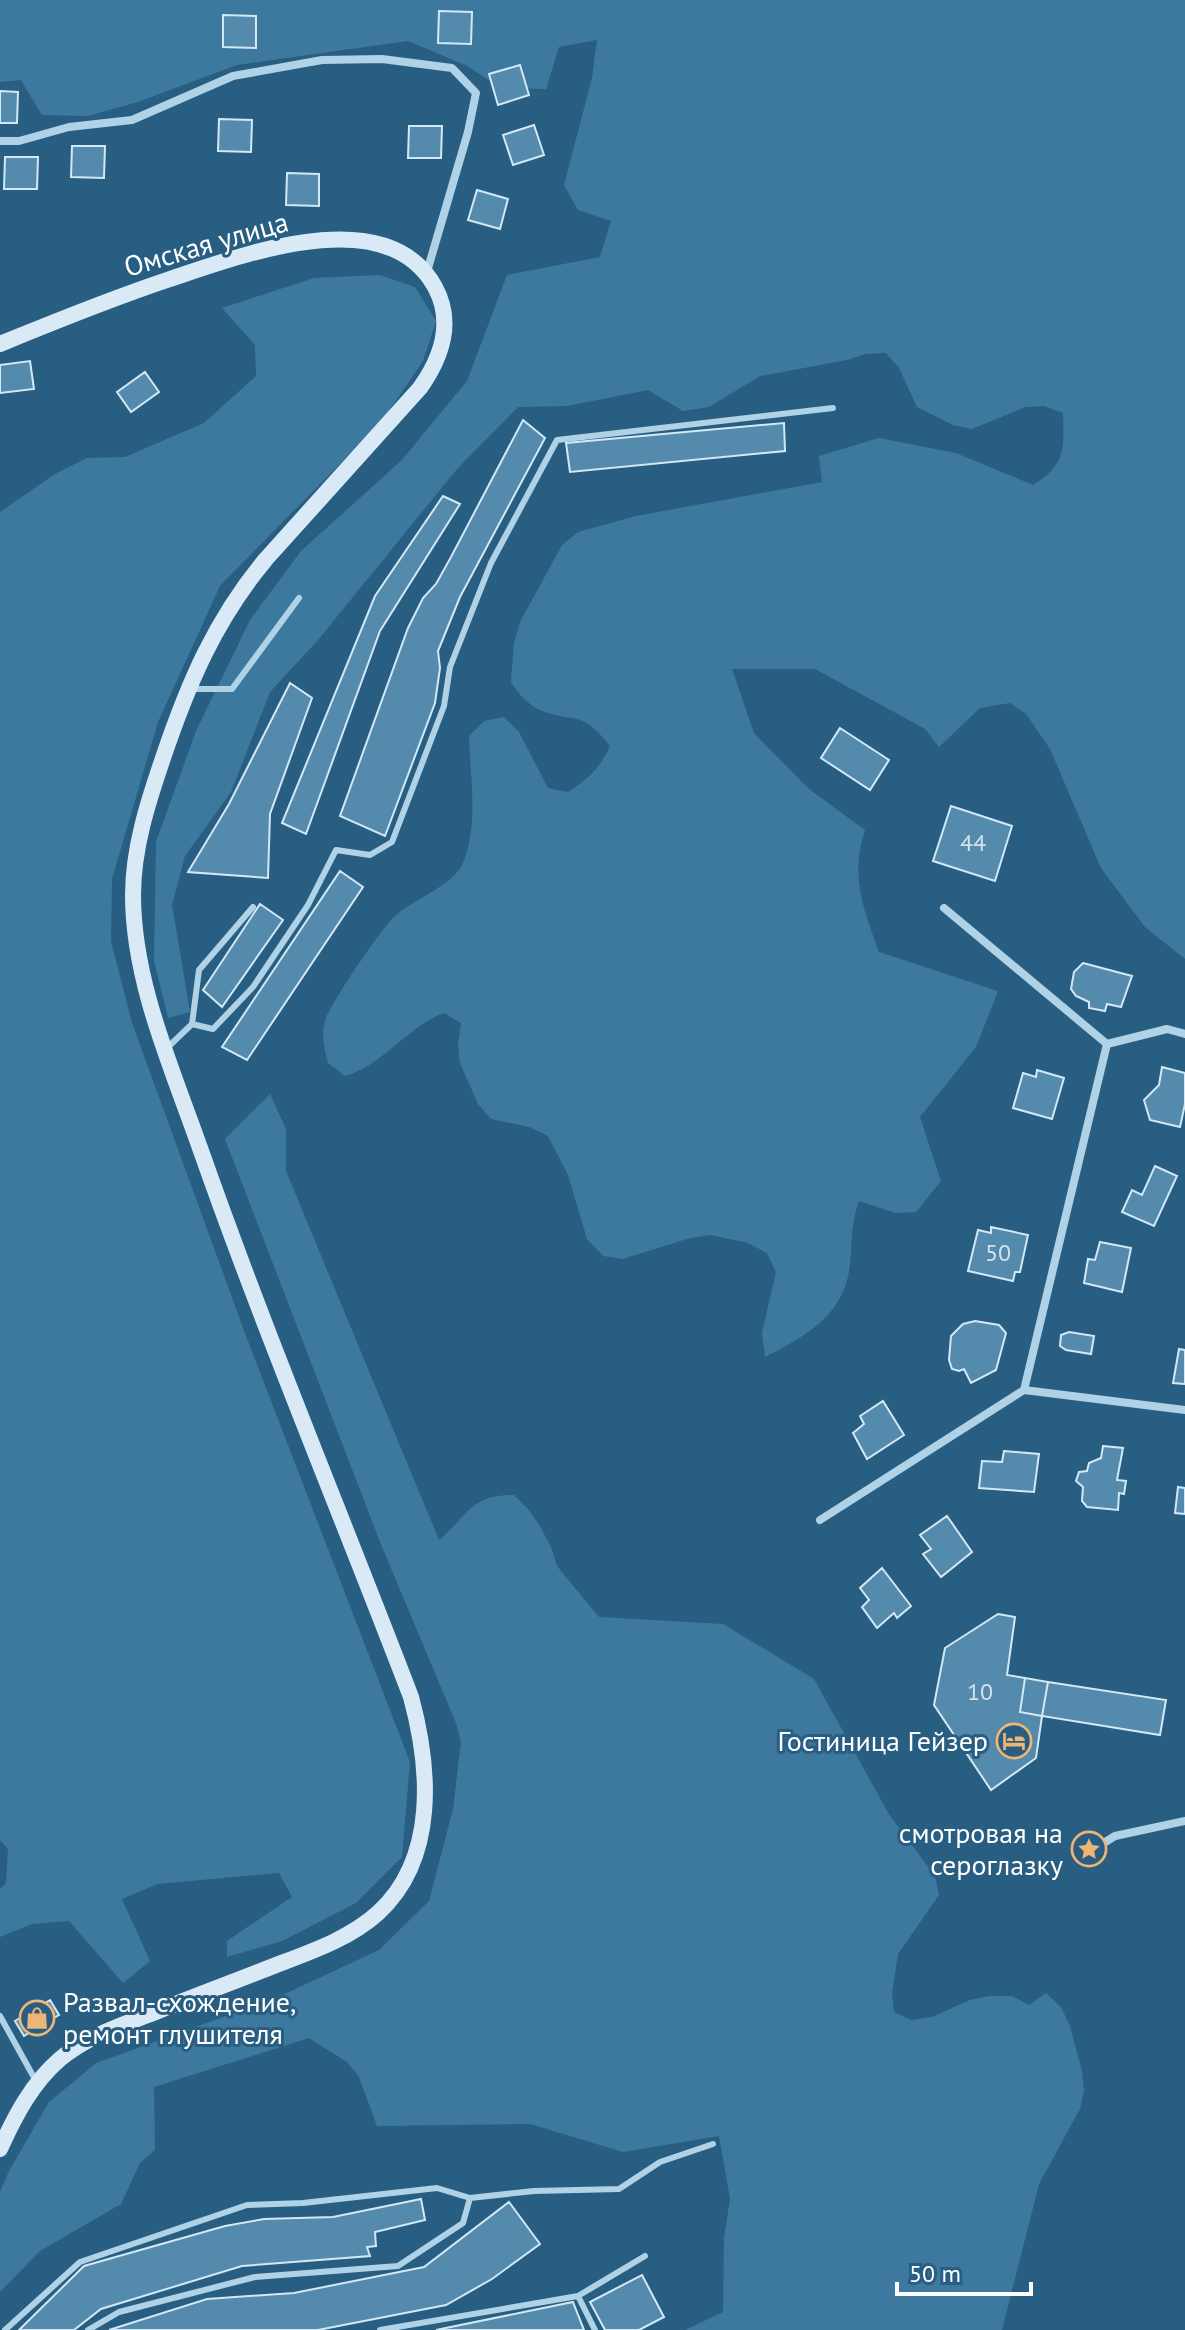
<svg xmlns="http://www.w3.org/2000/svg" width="1185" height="2330" font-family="'PT Sans',sans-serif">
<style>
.green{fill:#3d799e}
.building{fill:#548aab;stroke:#d3e8f5;stroke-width:2}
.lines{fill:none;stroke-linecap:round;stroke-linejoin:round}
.service{stroke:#b0d2e6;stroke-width:6}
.minor{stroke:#b0d2e6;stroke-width:8}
.secondary{stroke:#d9eaf6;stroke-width:16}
.labels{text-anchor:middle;stroke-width:6;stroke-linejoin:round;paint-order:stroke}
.number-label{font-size:24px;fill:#d4e2ea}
.street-label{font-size:28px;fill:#fff;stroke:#285e81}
.poi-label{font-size:28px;fill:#fff;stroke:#285e81;text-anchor:end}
</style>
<rect width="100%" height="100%" fill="#285e81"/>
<path class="green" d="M0,0H1185V959L1145,927L1101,868L1050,749L1026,714L1010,703L980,708L939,747L925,729L815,669H732L754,733L809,789L865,830C850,876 863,908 879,952L998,991L976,1047L920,1117L941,1181L916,1212L896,1213L859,1201C850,1228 853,1238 850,1264C845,1315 806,1336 765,1357L762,1333L776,1272L767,1253L748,1243L710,1235L690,1238L623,1259L603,1256L587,1239L568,1175L548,1136L529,1127L491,1119L478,1104L460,1063L458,1044L461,1023L444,1013C405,1028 385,1064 345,1076L328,1063C324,1049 321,1035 325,1021C330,1004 382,927 396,915C413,900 455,884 463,863C479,824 470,777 469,736L484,721L504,717L519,732L548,788L568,792C588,779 600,768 610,746C580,707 573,725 538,709C526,703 518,693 511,682L514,643L520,622L562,545L578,532L636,516L822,482L819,456L879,438L956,453L1033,485C1066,465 1064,449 1063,413L1044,406L1025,407L972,429L953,425L917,407L899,368L886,353L865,354L847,360L760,376L709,407L683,411L648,390L567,406L518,407L457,469L318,640L270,692L231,792L185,856L172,905L190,1012L168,1018L154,960L156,842L196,731L250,620L301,551L402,460L467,381L507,275L600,257L611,221L578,210L564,185L592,78L597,40L559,47L546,89L501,88L467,66L408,41L237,65L138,102L88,116L42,115L21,80L0,82Z
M380,275L415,287L436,321L423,361L382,421L220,586L158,722L112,879L111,941L132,1023L246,1336L410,1762L402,1857L356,1903L282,1941L227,1957V1941L292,1897L279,1873L157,1884L122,1899L150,1961L123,1983L69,1921L32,1924L0,1937V1889L6,1883L8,1849L0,1840V512L55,474L87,458L125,457L204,423L256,376L255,345L222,308L314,278Z
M270,1094L286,1129V1171L439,1540C469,1515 470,1495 514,1495L529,1510L541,1528L551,1547L557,1566L599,1617L723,1624L814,1679L890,1816L935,1876L939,1895L898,1954L892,1994L894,2012L911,2020L932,2017L970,2000L990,1996H1012L1029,2005L1046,1993L1061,2007L1070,2026L1082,2071L1084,2091L1080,2109L1039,2184L1002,2330H685L723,2312L724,2238L730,2199L719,2136L623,2152L530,2124L377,2126L359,2077L347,2062L309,2038L154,2087L155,2150L140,2163L121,2204L40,2251L0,2292V2192L9,2171L49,2102L96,2063L276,1998L379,1950L429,1901L453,1809L461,1742L456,1723L382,1547L225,1139Z"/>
<path class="building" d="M439,11L472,12L471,44L438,43Z
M223,15L256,16V48L223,47Z
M520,65L529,95L498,105L489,74Z
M0,91L18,92L17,123H0Z
M219,119L252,120L251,152L218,151Z
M534,125L544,155L513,165L503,135Z
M409,126H442L441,158H408Z
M72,146H105L104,178L71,177Z
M5,157H38L37,189H4Z
M287,173L319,174V206L286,205Z
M477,190L508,199L500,229L468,220Z
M30,361L34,389L0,393V365Z
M145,372L159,392L131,412L117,392Z
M523,420L545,438L460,597L438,651L440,668L435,703L385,836L340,816L408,628L423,598L436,584L451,557Z
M784,423L785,451L570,472L566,443Z
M443,496L460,504L380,631L306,834L282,823L375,596Z
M290,683L312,698L270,814L268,878L188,872L229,804Z
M840,728L889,760L870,790L821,758Z
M951,806L1012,826L995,881L933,861Z
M340,871L363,887L247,1060L222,1047Z
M260,904L283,920L222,1007L203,990Z
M1083,963L1132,976L1121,1007L1107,1004L1105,1011L1089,1008V1002L1076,996L1071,989L1074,972Z
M1162,1067L1185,1073V1104L1180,1127L1150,1120L1144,1100L1159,1085Z
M1037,1070L1064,1078L1052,1119L1013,1108L1023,1073L1036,1077Z
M1155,1166L1177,1176L1154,1226L1122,1212L1132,1190L1142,1195Z
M991,1227L1028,1235L1020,1272H1015L1013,1281L968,1271L978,1230L991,1233Z
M1100,1242L1131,1248L1122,1292L1084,1283L1088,1259L1095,1260Z
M975,1321L999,1325L1006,1333L996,1370L971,1383L964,1369L959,1371L952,1369L949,1360L951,1336L963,1324Z
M1069,1332L1094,1336L1091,1354L1066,1350L1060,1346L1061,1335Z
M1179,1349L1185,1350V1384L1173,1383Z
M883,1401L904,1435L867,1459L853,1433L864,1424L860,1416Z
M1103,1446L1123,1448L1117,1480L1126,1481L1124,1494L1119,1493L1118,1510L1087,1507L1082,1501L1083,1487L1076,1481L1079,1472L1087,1471L1089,1463L1101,1458Z
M1004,1451L1039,1454L1034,1492L979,1488L982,1461L1002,1462Z
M1178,1487L1185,1488V1514L1175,1513Z
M947,1516L972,1552L941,1577L923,1554L931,1549L920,1535Z
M882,1568L911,1606L897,1618L894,1613L877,1628L862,1607L869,1600L860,1588Z
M998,1614L1015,1617L1007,1675L1025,1678L1020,1712L1042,1716L1036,1758L991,1790L934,1705L945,1648Z
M1025,1678L1048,1682L1042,1716L1020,1712Z
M1048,1682L1166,1700L1160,1735L1042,1716Z
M50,2000L59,2015L24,2036L15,2021Z
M421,2199L425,2220L375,2232L376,2246L367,2247L370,2256L242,2266L101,2309L74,2330H19L84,2266L225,2226L264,2219L333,2217Z
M509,2202L540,2244L492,2279L446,2305L318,2330H109L207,2299L294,2293L424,2267Z
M642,2275L664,2317L639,2330H605L590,2302Z
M573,2302L584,2330H436Z"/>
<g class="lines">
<path class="service" d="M191,689H232L299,598
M192,1024L199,970L253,907
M166,1049L192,1024L213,1029L253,987L308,905L336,850L370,855L392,842L444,706L450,667L491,563L557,440L833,408
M0,2016L37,2083
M470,2198L534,2191L619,2189L660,2162L713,2144
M578,2296L645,2256
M5,2330L80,2262L247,2205L303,2203L437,2188L470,2198L463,2223L398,2266L255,2277L119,2312L88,2330
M380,2330L578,2296L595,2330"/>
<path class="minor" d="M0,141H19L69,127L132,120L233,76L322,60L382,59L452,68L476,93L468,132L426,275
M944,908L1107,1044L1167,1029L1185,1034
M1024,1390L1185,1410
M820,1520L1024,1390L1107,1044
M1094,1849L1115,1836L1185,1821"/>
<path class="secondary" d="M0,344C56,321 113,298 170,279C240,256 387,199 435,287C454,322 442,357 420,388L266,559C215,620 188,684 163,758C148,802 133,848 133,895C133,982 172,1068 200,1148C265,1333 341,1514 411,1697C430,1767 438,1858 378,1913C348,1940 307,1953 271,1967C233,1982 195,1996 158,2011C125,2024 87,2036 60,2059C32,2083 15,2116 0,2149"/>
</g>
<defs>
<g id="hotel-ring" transform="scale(1.8)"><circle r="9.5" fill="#285e81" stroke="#edb676" stroke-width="1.5"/><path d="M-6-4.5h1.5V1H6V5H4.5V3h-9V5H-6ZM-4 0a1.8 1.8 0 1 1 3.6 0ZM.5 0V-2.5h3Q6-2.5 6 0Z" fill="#edb676"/></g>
<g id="sight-ring" transform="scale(1.8)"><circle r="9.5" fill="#285e81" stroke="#edb676" stroke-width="1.5"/><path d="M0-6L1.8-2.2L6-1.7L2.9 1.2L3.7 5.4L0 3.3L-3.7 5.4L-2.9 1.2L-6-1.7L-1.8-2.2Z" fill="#edb676"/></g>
<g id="shop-ring" transform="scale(1.8)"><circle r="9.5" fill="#285e81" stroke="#edb676" stroke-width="1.5"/><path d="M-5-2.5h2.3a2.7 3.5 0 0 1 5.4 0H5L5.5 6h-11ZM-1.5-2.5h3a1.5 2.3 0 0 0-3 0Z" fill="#edb676"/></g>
</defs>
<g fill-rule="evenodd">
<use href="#hotel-ring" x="1014" y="1741"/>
<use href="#sight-ring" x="1089" y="1849"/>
<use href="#shop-ring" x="37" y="2018"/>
</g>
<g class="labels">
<g class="number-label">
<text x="973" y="851">44</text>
<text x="998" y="1261">50</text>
<text x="980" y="1700">10</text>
</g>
<g class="street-label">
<text transform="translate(206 244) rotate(-16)" y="10">Омская улица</text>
</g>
<g class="poi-label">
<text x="988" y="1751">Гостиница Гейзер</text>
<text x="1063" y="1843">смотровая на<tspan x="1063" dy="32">сероглазку</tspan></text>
<text x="63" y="2012" text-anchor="start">Развал-схождение,<tspan x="63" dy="32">ремонт глушителя</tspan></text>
</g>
</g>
<path d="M897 2282v12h134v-12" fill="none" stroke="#ffffff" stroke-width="4"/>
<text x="909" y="2282" font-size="24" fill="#ffffff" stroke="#285e81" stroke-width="6" paint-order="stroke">50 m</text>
</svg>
